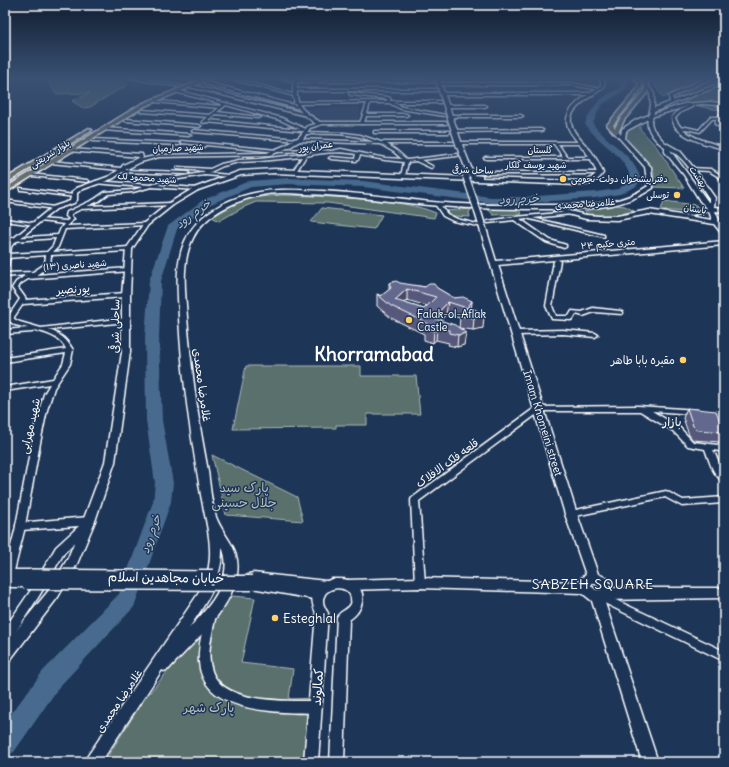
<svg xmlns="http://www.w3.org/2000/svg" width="729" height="767" font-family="Delius,'Playpen Sans Arabic',sans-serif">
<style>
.built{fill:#324468}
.green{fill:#5a706c;stroke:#acb8b6}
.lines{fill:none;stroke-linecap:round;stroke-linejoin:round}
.river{fill:#466b8e;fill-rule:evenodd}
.minor-casing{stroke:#fff;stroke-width:3}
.tertiary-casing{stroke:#fff;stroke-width:3}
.secondary-casing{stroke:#fff;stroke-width:3}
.primary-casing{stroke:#fff;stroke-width:3}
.minor{fill:#1d3557;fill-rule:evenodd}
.tertiary{fill:#1d3557;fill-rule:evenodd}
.secondary{fill:#1d3557;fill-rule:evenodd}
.primary{fill:#6a706d;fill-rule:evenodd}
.secondary-bridge-far2-casing{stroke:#fff;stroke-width:8;stroke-linecap:butt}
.secondary-bridge-far1-casing{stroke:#fff;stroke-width:14;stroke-linecap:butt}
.secondary-bridge-casing{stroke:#fff;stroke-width:17;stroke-linecap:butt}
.secondary-bridge-far2{stroke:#1d3557;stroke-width:5.5}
.secondary-bridge-far1{stroke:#1d3557;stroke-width:11}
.secondary-bridge{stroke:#1d3557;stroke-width:14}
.wall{fill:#55597a;stroke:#fff;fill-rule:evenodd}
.shaded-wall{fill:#454963;stroke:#fff}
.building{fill:#63688e;stroke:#fff;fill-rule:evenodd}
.poi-dot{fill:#ffd166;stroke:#1d3557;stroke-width:1.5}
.labels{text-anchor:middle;stroke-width:3;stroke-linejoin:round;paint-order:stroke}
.far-street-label{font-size:9px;fill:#fff;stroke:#1d3557}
.far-poi-label{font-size:9px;fill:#fff;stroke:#1d3557;text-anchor:start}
.street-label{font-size:11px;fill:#fff;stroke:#1d3557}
.poi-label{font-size:11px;fill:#fff;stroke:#1d3557;text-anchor:start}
.water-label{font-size:12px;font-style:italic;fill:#b5c4d2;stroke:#1d3557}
.neighbourhood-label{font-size:12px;fill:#fff;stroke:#1d3557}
.near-park-label{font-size:13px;fill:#b5bfbd;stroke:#1d3557}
.near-street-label{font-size:13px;fill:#fff;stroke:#1d3557}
.near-poi-label{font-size:13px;fill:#fff;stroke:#1d3557;text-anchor:start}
.near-neighbourhood-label{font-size:14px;letter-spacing:1px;fill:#fff;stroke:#1d3557}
.town-label{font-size:19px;font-weight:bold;fill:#fff;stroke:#1d3557}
</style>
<rect width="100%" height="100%" fill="#1d3557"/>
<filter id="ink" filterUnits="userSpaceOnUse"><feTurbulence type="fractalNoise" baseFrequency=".025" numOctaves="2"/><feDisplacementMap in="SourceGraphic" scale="8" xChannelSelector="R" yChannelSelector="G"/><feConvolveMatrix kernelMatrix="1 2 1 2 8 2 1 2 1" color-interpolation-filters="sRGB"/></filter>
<g filter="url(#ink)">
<path class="built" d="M360,107L359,122L321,121L304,109Z"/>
<path class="green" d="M46,78H123L122,79L127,85L90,107L83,108L72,101L90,93L56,94Z
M650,78H704L694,82L663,98Z
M711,78H724V110C707,109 689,105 675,96Z
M640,123V129L656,146L684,188L653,187L654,172L648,163L625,139L628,130Z
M282,195C315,196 347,197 379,201C400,203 416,205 436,213L434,218L328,203L256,202L244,207L219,221L212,217L240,201L259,197Z
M664,201L696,205L698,208L687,212L661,210Z
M616,205L625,206L634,211C622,213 593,223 584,211Z
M322,208L382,215L374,229L311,222Z
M472,209L469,212L470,217L454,216L446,213L445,211Z
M487,209H518L522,214L493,215L491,212Z
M246,366H361V376H416L420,414H367V425H336V428L233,429Z
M212,455L297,497L303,521L226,515Z
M232,596L255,598L241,663L293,669L289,699L316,698L302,762H104L145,698Z"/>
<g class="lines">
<path class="river" d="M619,78H626L628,81L625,90L603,104L598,111L593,124C608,144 635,154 641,181L635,187L620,194L595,198L523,203H491L363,187L288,184L251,187L211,204L177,229L161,281L159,337L162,420L173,483L171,502L134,607L59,687L14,752L5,756V722L43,671L119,594L153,502L155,483L146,420L145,337L149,281L168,226L203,200L249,181L288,178L363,181L491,197H523L595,192L618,189L631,180C627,156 599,144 585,124C592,106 601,96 619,89L622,81Z"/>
<g class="minor-casing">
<path id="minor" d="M130,78H138L182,86L180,87Z
M172,78H187L200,80L198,81Z
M227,78H232L296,95L294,96Z
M278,78L296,80H433L435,81L433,82H296Z
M706,78H711L672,97L674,102L672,103L670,102L669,96Z
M206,82L298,106L299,107L296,108L205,84Z
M439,83H571L602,89L600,90L571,85H438Z
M191,85L308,114L309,115L307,116L190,87Z
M294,89H436L438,90L436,91H293Z
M176,90L282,118L308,130L302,131L206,122L204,123L202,122L208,117L142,112L140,111L142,110L210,115L219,108L155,102L157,101L221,106L222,104L175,92ZM226,105L280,120L300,129L208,120L215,114L258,118L260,117L217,112Z
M349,93L388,97L390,98V101H440L441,103H394L402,107L446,115L444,116L401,109L389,103H370L367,114H406L408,115L406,116H366L364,123L362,124L360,123L367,103L295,104L293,103L295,102L387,101V99L350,95Z
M442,93H590L592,94L590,95H441Z
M446,105H485L487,106L485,107H445Z
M450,115H521L523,116L521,117H449Z
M710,117H719L721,118L712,119L700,132L686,129L678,130L676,129L686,127L699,130Z
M126,119L199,125L201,126L199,127L125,121Z
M104,128L189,134L191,135L189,136L103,130V128Z
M541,129L543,130L542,131L455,132L453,131L455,130Z
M194,130L298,139L374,142C352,132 327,134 304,134L302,133L304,132L345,133L360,135L381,142H453L455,143L454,144H387L397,151L407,160L457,154L459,155L457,156L421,160L432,166L433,167L431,168L416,161L408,162L405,176L403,177L401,176L404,162L385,160L360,155L358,160L356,161L331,159L329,158L331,157L355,159L356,154C340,151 323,152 306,156L296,172H295L293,171L302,157L260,161L239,162L223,166L208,173L229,175H231V177L204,175L179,179L158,185L196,188L198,189V190L151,187L133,192L108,194L99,201L87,206L171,203L173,204V205L81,209L71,214V216L74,219L67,226L146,223L148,224L146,225L65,229L58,247L53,252L129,247L132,249L129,251L51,255L50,266L36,275L128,268L130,269V271L28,279L20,284L18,288L26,299L25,300L126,293L129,295L126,297L23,304L14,317V319L20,322L41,328L126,318L129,320L126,322L49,330C61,334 67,340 73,350L70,364L54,388L47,410L40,443L24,531L13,575L11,578L8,579L5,578V568L15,531L35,426L44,394L50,384L5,391V387L53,379L63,364L66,353L5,362V358L66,349C61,337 47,333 35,330L32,332L5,334V330L28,328L15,325L8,320V317L20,299L12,288L16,282L26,275L5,277V273L33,272L45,264L46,255L8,258L5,256L8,254L47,252L53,246L56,238L14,241L11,239L12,238L58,235L61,228L64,224L40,221L38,220V219L67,221L69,219L66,216L67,212L95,199L105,192L133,190L143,187L94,183V182L96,181L151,185L178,177L201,173L205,171L177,169V167H178L210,169L221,164L239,160L260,159L305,154L321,150L331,151L341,149L385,158L402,159L394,152L380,144L298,141L193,132L192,131Z
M375,131H449L451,132L449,133H374V131Z
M93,139L179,143L181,144L179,145L92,141L91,140Z
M181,141L277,150L314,149L316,150L314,151L277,152L206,145L194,154L192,153L193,152L201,145L182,143H181Z
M459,142H581L583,143L582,144H558L567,157H593L595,158L593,159H486L484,158L485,157H563L554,144H458L457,143Z
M70,149L142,154L143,158L126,167L124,170L187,172L189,173L187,174L120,172L118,171L119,170L51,163L49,162L51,161L121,168L123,165L140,157L69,151V149Z
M691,168L711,169L724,177V180L709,171L692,170L690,169Z
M470,172H600L602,173L600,174H471L469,173Z
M30,174L87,180L89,181L87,182L32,176L30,175Z
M20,188L74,195L76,196L74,197L22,190H20Z
M5,200L54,207L56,208L54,209L5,202Z
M435,203H439L447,214L457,219L485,226L483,227L453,221L443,216L435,204Z
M570,212H572V214L533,218L604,235V237L526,218L520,219L550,240L566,245V247L564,248L546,242L514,220L488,223L486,222L488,221L515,217Z
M5,219L35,223L37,224L35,225L5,221Z
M557,259L560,261L552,306L556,316H569L572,311L582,312L593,308L620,311L622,312L623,313L622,314L594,312L583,316L576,314L573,319L571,320L552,319L546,306L554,261Z
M563,330L595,333L598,335L595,337L563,334L516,335L513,333L516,331Z
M638,406L697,410L698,412L697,414H694L652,411L679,427L693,442L718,445L724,441V448L719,451L713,450L724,473V481C713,477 709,459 705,449L688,446L673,431L640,411H541L419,501L425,583L423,586L420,587L417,586L415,583L411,500L412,498L536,407Z
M666,491L683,500L724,497V503L682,506L665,497L571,517L568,516L567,514L568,512L571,511Z
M601,593L724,651V661L598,600L596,597L598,594Z
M210,614L214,616L215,619C212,635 206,654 212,671C223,704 287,701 315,701L319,703L321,707L319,711L315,713C277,712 203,714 199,662C198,648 202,633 205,619L206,616Z"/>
</g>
<g class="tertiary-casing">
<path id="tertiary" d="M294,78H298C294,105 299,108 320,122H446L448,123L446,124H322L310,128L303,139L290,147L270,155L159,157L141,162L125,170L114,178L81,190L77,193V200L74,203L56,209L13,244L11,247L8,267L5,269V247L9,242L52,207L70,201L72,192L77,188L110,176L121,168L137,160L159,155L267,153L286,145L299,137L308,126L316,124C296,109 290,103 294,78Z
M710,102L720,103C727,113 722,114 719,124L724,127V130L715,124L717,118L722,112L718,105L702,104L692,105V107L681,112L675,118C683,137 706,141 724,147V149C708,145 673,137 672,117L679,110L688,106L651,117L648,116L684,104Z
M89,517L93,518L94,521L93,524L64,553L39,596L9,642L5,643V628L31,590L56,547L79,526L21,530L17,529L16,526L17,523Z
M332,579C339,579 348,578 354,583C369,593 362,612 349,620L344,762H330L337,617C340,611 348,610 351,604C352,602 351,601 351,598C349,583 322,586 323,601C323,605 326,610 328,613L318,762H304L316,613C308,595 313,586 332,579Z"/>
</g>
<g class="secondary-casing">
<path id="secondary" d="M435,78H439L463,147L474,175L482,176V178L578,181L589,180L597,173C594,165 591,158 585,151C573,135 556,123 576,104C583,97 593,92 601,86V78H605L604,87C595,94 583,100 575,110C562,125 582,140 591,151C596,158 600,165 603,173C597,183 589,185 578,185L274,173L241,175L198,190L173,205L148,225L132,249L130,295V352L115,462L95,521L77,564L58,597L10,660L5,661V644L50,589L68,558L83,521L105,462L122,352V295L126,249L144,223L169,203L194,188L240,171L274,169L469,177L457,147Z
M724,82V84L674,103L654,112L651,123L653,129L664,142L680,151L694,168L715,198L714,207L724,208V212L715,211C718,219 724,226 724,235L722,234L714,224L649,214L617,220L586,219L553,210L552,209C507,209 462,209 418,204C380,200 342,195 304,194C289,193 273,192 258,196C234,201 204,215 193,238C181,262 185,291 187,317C191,369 198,420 208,471C210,486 211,503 216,517C224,538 241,548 237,574C232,610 192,643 169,669L164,671L162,670L101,762H84L87,757L198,594C202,585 208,575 209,566C213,543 205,518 201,495C191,436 182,378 179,318C178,292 174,263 186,239C197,215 225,200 250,194C273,188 298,190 322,191C358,193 395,198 432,202C471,206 511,205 550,205C585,205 618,207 648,186L645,167L614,132L618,131L621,135L622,129L636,120L649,115L651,105L650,94L646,85H648L654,94V108ZM648,119C645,129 656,142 665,147V152L684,175L700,201L707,208L685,213L684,214L687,216L649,210L617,216H599L586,215L561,209C594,209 625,207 653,188L651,167L625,139L626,131ZM670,150C687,159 698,182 709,198V203ZM709,211L712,220L687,216ZM222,547C235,578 210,607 189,628C206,603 223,579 222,547Z
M476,211L481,212L496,261L724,241V245L498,265L577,514L598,574L607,578L613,588H724V598L604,600L658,762H642L592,601L582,593L420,588L347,590L343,589L341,585L343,581L347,580L420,578L579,582L582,577L586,575L565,514L475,212ZM592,583L596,584L601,590H596L591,586Z
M5,570H31L35,571L37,575L35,579L32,580L33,582L31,586L27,587H5Z
M253,573L326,581L330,582L332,586L330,590L324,591L325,594L323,598L319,600L252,588L248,587L246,583L249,574Z"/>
</g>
<g class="primary-casing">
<path id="primary" d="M206,78H213L145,106L5,193V188L141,104Z
M634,78H638L642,83V88L613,125L615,128L620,119L644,92L645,86L642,78H646L649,86L648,92L624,120L618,133H614L607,125L638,88V83Z
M89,128L92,130L91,131L5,184V179Z"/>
</g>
<use href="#minor" class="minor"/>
<use href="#tertiary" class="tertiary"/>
<use href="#secondary" class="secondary"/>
<use href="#primary" class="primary"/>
<g class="secondary-bridge-far2-casing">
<path id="secondary-bridge-far2" d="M466,177L478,212"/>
</g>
<g class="secondary-bridge-far1-casing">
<path id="secondary-bridge-far1" d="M31,575L213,577"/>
</g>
<g class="secondary-bridge-casing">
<path id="secondary-bridge" d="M199,577H213
M27,582L252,583"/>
</g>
<use href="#secondary-bridge-far2" class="secondary-bridge-far2"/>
<use href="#secondary-bridge-far1" class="secondary-bridge-far1"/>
<use href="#secondary-bridge" class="secondary-bridge"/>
</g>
<path class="wall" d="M389,283L437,288L454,298L472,301L471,307L483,328L473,330L459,328L464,345L457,347L448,345L449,343L436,340L433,343L424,340V334L391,318L377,306V294L381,296L389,290ZM407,300L427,306L424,309L404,303ZM446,314L460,318L459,328L441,321Z
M687,408L724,431V434L720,442L693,440L689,435L683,418Z"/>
<path class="shaded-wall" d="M407,289V300L397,309L395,300Z
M472,301L471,313L467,308Z
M448,302L446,314L432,330L433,318Z
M484,317L483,328L473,330L474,318Z
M437,328L436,340L433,343L434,331Z
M466,333L464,345L457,347L458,335Z"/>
<path class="building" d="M396,281L400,283L425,287L429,284H434L437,288L454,298L463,297L472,301L467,308L448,302L433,318L455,325L466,333L458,335L450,333V330L437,328L434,331L425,328L429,324L391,306L377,294L381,296L391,288L389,283ZM407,289L436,297L424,309L395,300Z
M469,306L480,312L484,317L474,318L460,316Z
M687,408L716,411L724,431V432L697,430L693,426Z"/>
</g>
<linearGradient id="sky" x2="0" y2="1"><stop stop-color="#101d30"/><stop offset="0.42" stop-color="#3a5174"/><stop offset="1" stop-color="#3a5174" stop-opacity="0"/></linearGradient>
<rect width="729" height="186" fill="url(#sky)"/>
<g class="poi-dot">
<circle cx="563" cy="179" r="4"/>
<circle cx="677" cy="195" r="4"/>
<circle cx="409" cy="320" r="4"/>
<circle cx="683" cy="360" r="4"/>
<circle cx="275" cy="618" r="4"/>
</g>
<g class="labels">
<g class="far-street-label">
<text transform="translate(316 146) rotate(-7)" y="3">عمران پور</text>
<text transform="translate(178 148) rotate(-2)" y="3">شهید صارمیان</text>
<text x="540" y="153">گلستان</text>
<text transform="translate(50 154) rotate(-32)" y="3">بلوار شریعتی</text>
<text x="536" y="168">شهید یوسف گلکار</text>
<text transform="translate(473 170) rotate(2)" y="3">ساحل شرقی</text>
<text transform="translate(698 177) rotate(56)" y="3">بهشت</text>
<text transform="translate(147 178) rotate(4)" y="3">شهید محمود لک</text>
<text transform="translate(585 204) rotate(-4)" y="3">غلامرضا محمدی</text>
<text transform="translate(695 209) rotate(9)" y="3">باستان</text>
<text transform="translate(608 244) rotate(-5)" y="3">۲۴ متری حکیم</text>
<text transform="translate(75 265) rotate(-4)" y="3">شهید ناصری (۱۳)</text>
</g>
<g class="far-poi-label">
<text x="571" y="182">دفتر پیشخوان دولت-نجومی</text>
<text x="669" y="198" text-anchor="end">توسلی</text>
</g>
<g class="street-label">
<text transform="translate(73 289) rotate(-4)" y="4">پورنصیر</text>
<text transform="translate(115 326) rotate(-89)" y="4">ساحلی شرقی</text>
<text transform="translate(202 385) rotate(82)" y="4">غلامرضا محمدی</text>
<text transform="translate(543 423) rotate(73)" y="4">Imam Khomeini street</text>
<text transform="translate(30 426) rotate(-77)" y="4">شهید مهرابی</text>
<text transform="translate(447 463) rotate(-36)" y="4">قلعه فلک الافلاک</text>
<text transform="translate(119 701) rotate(-56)" y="4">غلامرضا محمدی</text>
</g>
<g class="poi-label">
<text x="417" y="318">Falak-ol-Aflak<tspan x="417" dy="13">Castle</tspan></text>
<text x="675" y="364" text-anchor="end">مقبره بابا طاهر</text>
</g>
<g class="water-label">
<text transform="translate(519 199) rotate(-2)" y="4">خرم رود</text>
<text transform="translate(193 214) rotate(-36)" y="4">خرم رود</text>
<text transform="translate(151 534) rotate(-71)" y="4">خرم رود</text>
</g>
<g class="neighbourhood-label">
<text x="672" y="426">بازار</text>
</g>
<g class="near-park-label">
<text x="244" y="492">پارک سید<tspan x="244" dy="15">جلال حسینی</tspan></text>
<text x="209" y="712">پارک شهر</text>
</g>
<g class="near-street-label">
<text transform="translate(166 577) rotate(1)" y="5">خیابان مجاهدین اسلام</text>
<text transform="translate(317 687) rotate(-86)" y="5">کمالوند</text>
</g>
<g class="near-poi-label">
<text x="283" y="623">Esteghlal</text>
</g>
<g class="near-neighbourhood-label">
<text x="593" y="589">SABZEH SQUARE</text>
</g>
<g class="town-label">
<text x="374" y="361">Khorramabad</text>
</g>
</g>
<rect width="729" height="767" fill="none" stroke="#1d3557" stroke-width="20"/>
<rect x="10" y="10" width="709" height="747" fill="none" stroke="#fff" stroke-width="1.5" filter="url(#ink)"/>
</svg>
